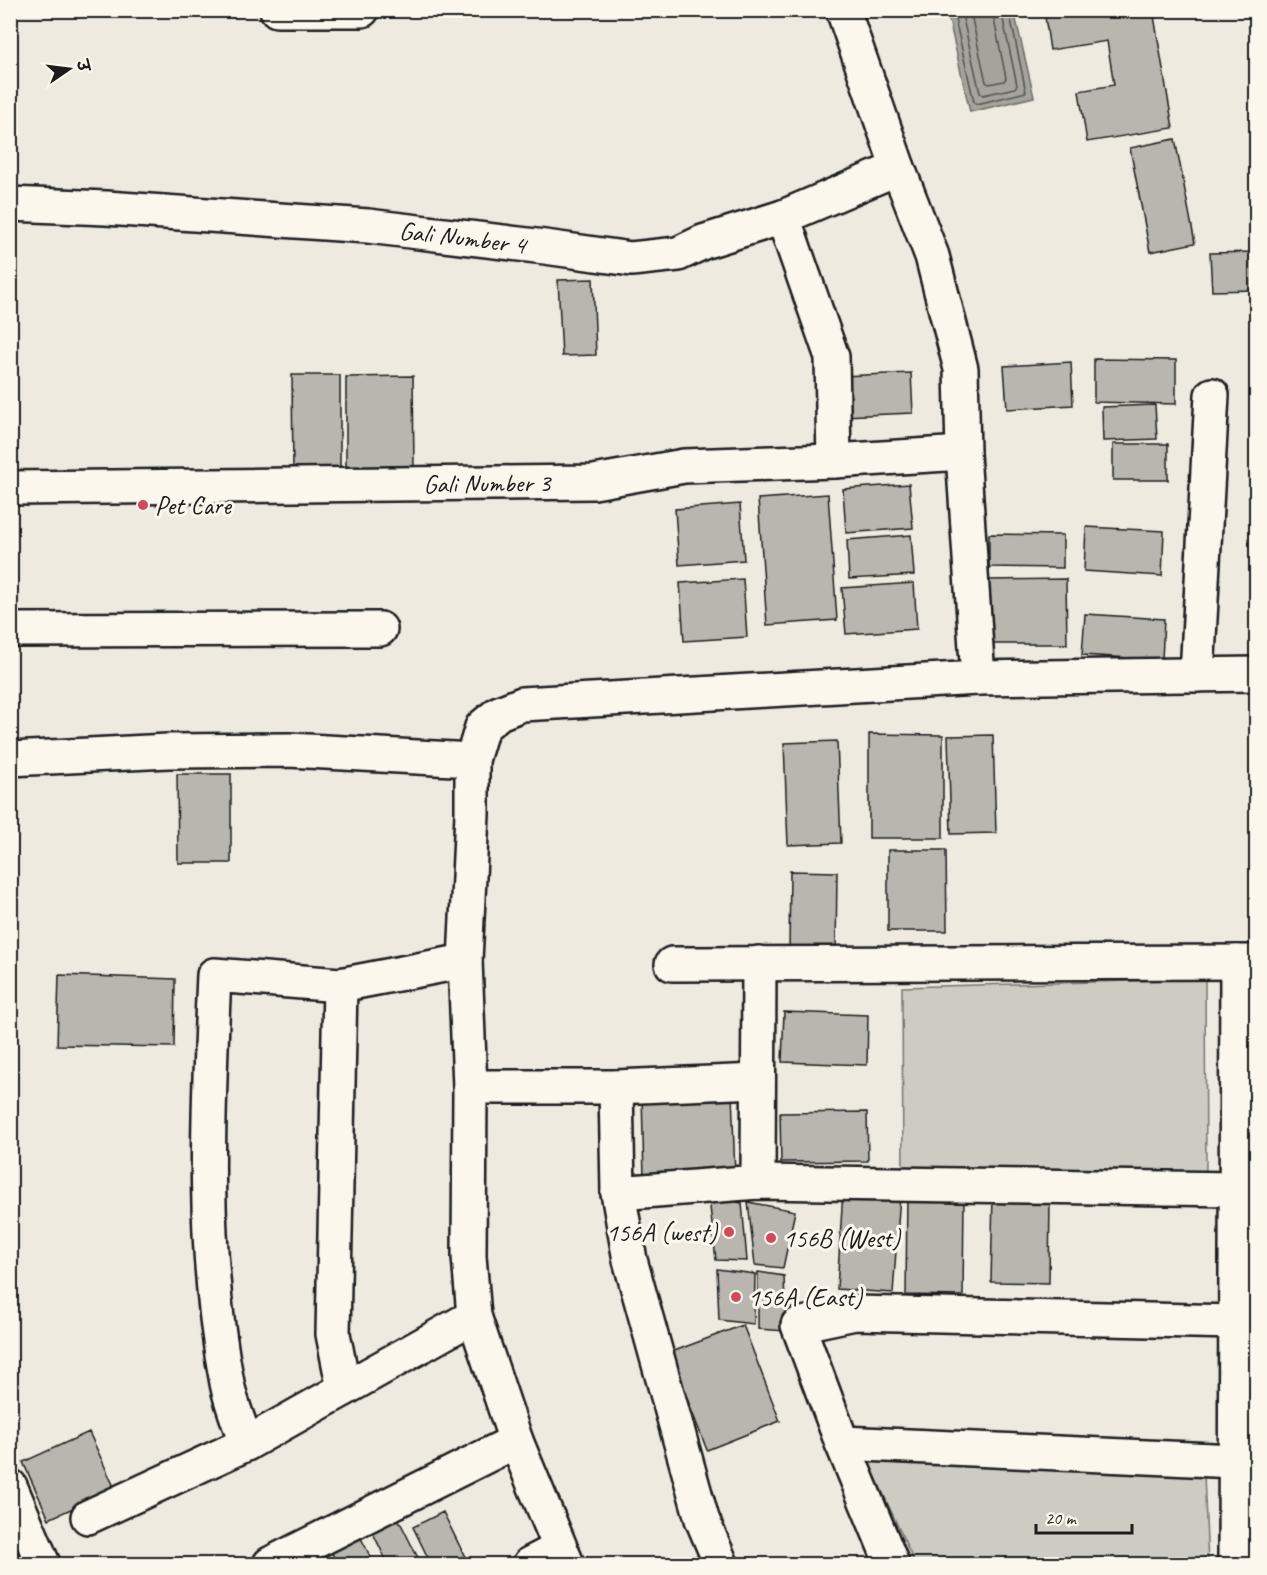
<svg xmlns="http://www.w3.org/2000/svg" width="1267" height="1575" font-family="Caveat,'Playpen Sans Deva',sans-serif">
<style>
.green{fill:#ceccc2;stroke:#75746f;stroke-width:1.5}
.water{fill:#a6a39d;stroke:#6f6d69;stroke-width:1.5}
.lines{fill:none;stroke-linecap:round;stroke-linejoin:round}
.shore{stroke:#535250;stroke-width:1.5}
.building{fill:#b9b6af;stroke:#1c1c1c;stroke-width:1.5}
.minor-casing{stroke:#1c1c1c;stroke-width:38}
.minor{stroke:#fbf7ec;stroke-width:33}
.poi-dot{fill:#d1495b;stroke:#fbf7ec;stroke-width:2}
.labels{text-anchor:middle;stroke-width:6;stroke-linejoin:round;paint-order:stroke}
.street-label{font-size:26px;fill:#1c1c1c;stroke:#fbf7ec}
.poi-label{font-size:26px;fill:#1c1c1c;stroke:#fbf7ec;text-anchor:start}
</style>
<rect width="100%" height="100%" fill="#eeeadf"/>
<filter id="ink" filterUnits="userSpaceOnUse"><feTurbulence type="fractalNoise" baseFrequency=".0167" numOctaves="2"/><feDisplacementMap in="SourceGraphic" scale="12" xChannelSelector="R" yChannelSelector="G"/><feConvolveMatrix kernelMatrix="1 2 1 2 8 2 1 2 1" color-interpolation-filters="sRGB"/></filter>
<g filter="url(#ink)">
<path class="green" d="M1205,979L1206,1176H903L902,987Z
M863,1449L1204,1475L1208,1564H915Z"/>
<path class="water" d="M947,11H1014L1034,97L970,112Z"/>
<g class="lines">
<path class="shore" d="M953,10L974,102L977,104L1026,92L1009,10
M961,10L980,93L983,95L1015,88L1017,85L1001,10
M970,10L986,82L989,84L1004,81L1006,78L992,10"/>
</g>
<path class="building" d="M1044,10H1153L1173,128L1087,142L1079,91L1114,85L1107,41L1050,50Z
M1175,139L1195,243L1150,252L1130,148Z
M1256,252V290L1212,291L1210,253Z
M593,279L596,355L562,356L558,280Z
M1094,359L1176,360V404L1094,402Z
M1071,362L1073,405L1007,409L1004,366Z
M911,373L913,413L842,416L841,376Z
M292,375H340V470H293Z
M413,376L414,469H346V377Z
M1155,405L1157,439L1103,441L1102,407Z
M1113,444H1168V480H1113Z
M909,484L913,528L846,533L843,489Z
M828,494L837,620L767,625L758,499Z
M740,504L744,560L679,565L675,509Z
M1086,527L1164,531L1162,576L1084,571Z
M989,534L1063,535V568L989,567Z
M911,535L914,575L849,579L847,540Z
M743,579L747,637L684,641L680,583Z
M1066,579L1067,644H989V580Z
M914,583L917,629L846,634L842,588Z
M1085,614L1164,619L1162,660L1082,655Z
M869,734L943,735V838H869Z
M993,735L996,833L951,834L948,736Z
M837,741L841,843L788,845L784,743Z
M177,774H231V863H178Z
M888,850H946L947,931H888Z
M790,871L837,872L836,952L789,951Z
M59,975L175,979L174,1047L57,1045Z
M784,1012L868,1015L867,1065L782,1062Z
M732,1092L735,1176L644,1179L642,1094Z
M867,1112L868,1161L781,1162L780,1113Z
M843,1191L900,1195L893,1293L837,1289Z
M907,1195L964,1196L963,1296L906,1295Z
M993,1195L1050,1196L1049,1283L991,1282Z
M709,1198L742,1203L747,1261L716,1260Z
M748,1202L795,1211L783,1268L755,1265Z
M717,1269L755,1274L754,1324L719,1320Z
M758,1272L784,1276L786,1331L758,1329Z
M743,1325L780,1421L707,1450L669,1353Z
M89,1432L115,1489L49,1519L23,1462Z
M443,1512L465,1557L450,1564H431L413,1527Z
M398,1518L421,1564H388L372,1531Z
M359,1534L374,1564H338L330,1550Z"/>
<g class="lines">
<g class="minor-casing">
<g id="minor">
<path d="M277,10H362"/>
<path d="M843,10L898,168L932,256L961,369L963,453L978,678"/>
<path id="s1" d="M10,204L106,208L368,226L545,247L631,259L678,254L703,242L783,217L898,168"/>
<path d="M783,217L832,357L834,461"/>
<path id="s2" d="M10,488L594,482L684,466L834,461L963,453"/>
<path d="M10,630L380,629"/>
<path d="M1197,675L1212,395"/>
<path d="M10,759L168,751L289,750L472,760"/>
<path d="M672,964L1256,962"/>
<path d="M340,985L333,1334L344,1389"/>
<path d="M470,1087H616L758,1081"/>
<path d="M616,1087L618,1193L630,1260L702,1519L721,1564"/>
<path d="M758,1182L759,963"/>
<path d="M618,1193L758,1182L1236,1189"/>
<path d="M842,1443L798,1325L855,1313L1236,1322"/>
<path d="M246,1444C240,1424 231,1404 227,1383C201,1249 208,1111 214,975L340,985L465,961"/>
<path d="M10,1486L43,1564"/>
<path d="M88,1517L246,1444L474,1316"/>
<path d="M270,1564L516,1441"/>
<path d="M530,1564L559,1549"/>
<path d="M567,1564L516,1441L474,1316L469,1256L470,1087L465,961L472,814V760L482,727L499,713L522,704L978,678L1256,674"/>
<path d="M892,1564L842,1443L1235,1461"/>
<path d="M1235,1564L1237,962"/>
</g>
</g>
<use href="#minor" class="minor"/>
</g>
</g>
<g class="poi-dot">
<circle cx="143" cy="505" r="6"/>
<circle cx="729" cy="1232" r="6"/>
<circle cx="771" cy="1238" r="6"/>
<circle cx="736" cy="1297" r="6"/>
</g>
<g class="labels">
<g class="street-label">
<text dy="9" stroke="none"><textPath href="#s1" startOffset="454">Gali Number 4</textPath></text>
<text dy="9" stroke="none"><textPath href="#s2" startOffset="477">Gali Number 3</textPath></text>
</g>
<g class="poi-label">
<text x="155" y="514">Pet Care</text>
<text x="717" y="1241" text-anchor="end">156A (west)</text>
<text x="783" y="1247">156B (West)</text>
<text x="748" y="1306">156A (East)</text>
</g>
</g>
<rect width="1267" height="1575" fill="none" stroke="#fbf7ec" stroke-width="36"/>
<rect x="18" y="18" width="1231" height="1539" fill="none" stroke="#1c1c1c" stroke-width="2" filter="url(#ink)"/>
<g transform="translate(69 69) rotate(76)" stroke="#fbf7ec" stroke-width="4.5" paint-order="stroke">
<path d="M0-4.5L10 22L0 15L-10 22Z" fill="#1c1c1c"/>
<text y="-9" font-size="16" font-weight="bold" text-anchor="middle" fill="#1c1c1c">उ</text>
</g>
<path d="M1036 1524v9h96v-9" fill="none" stroke="#1c1c1c" stroke-width="3"/>
<text x="1045" y="1524" font-size="18" fill="#1c1c1c" stroke="#fbf7ec" stroke-width="4.5" paint-order="stroke">20 m</text>
</svg>
